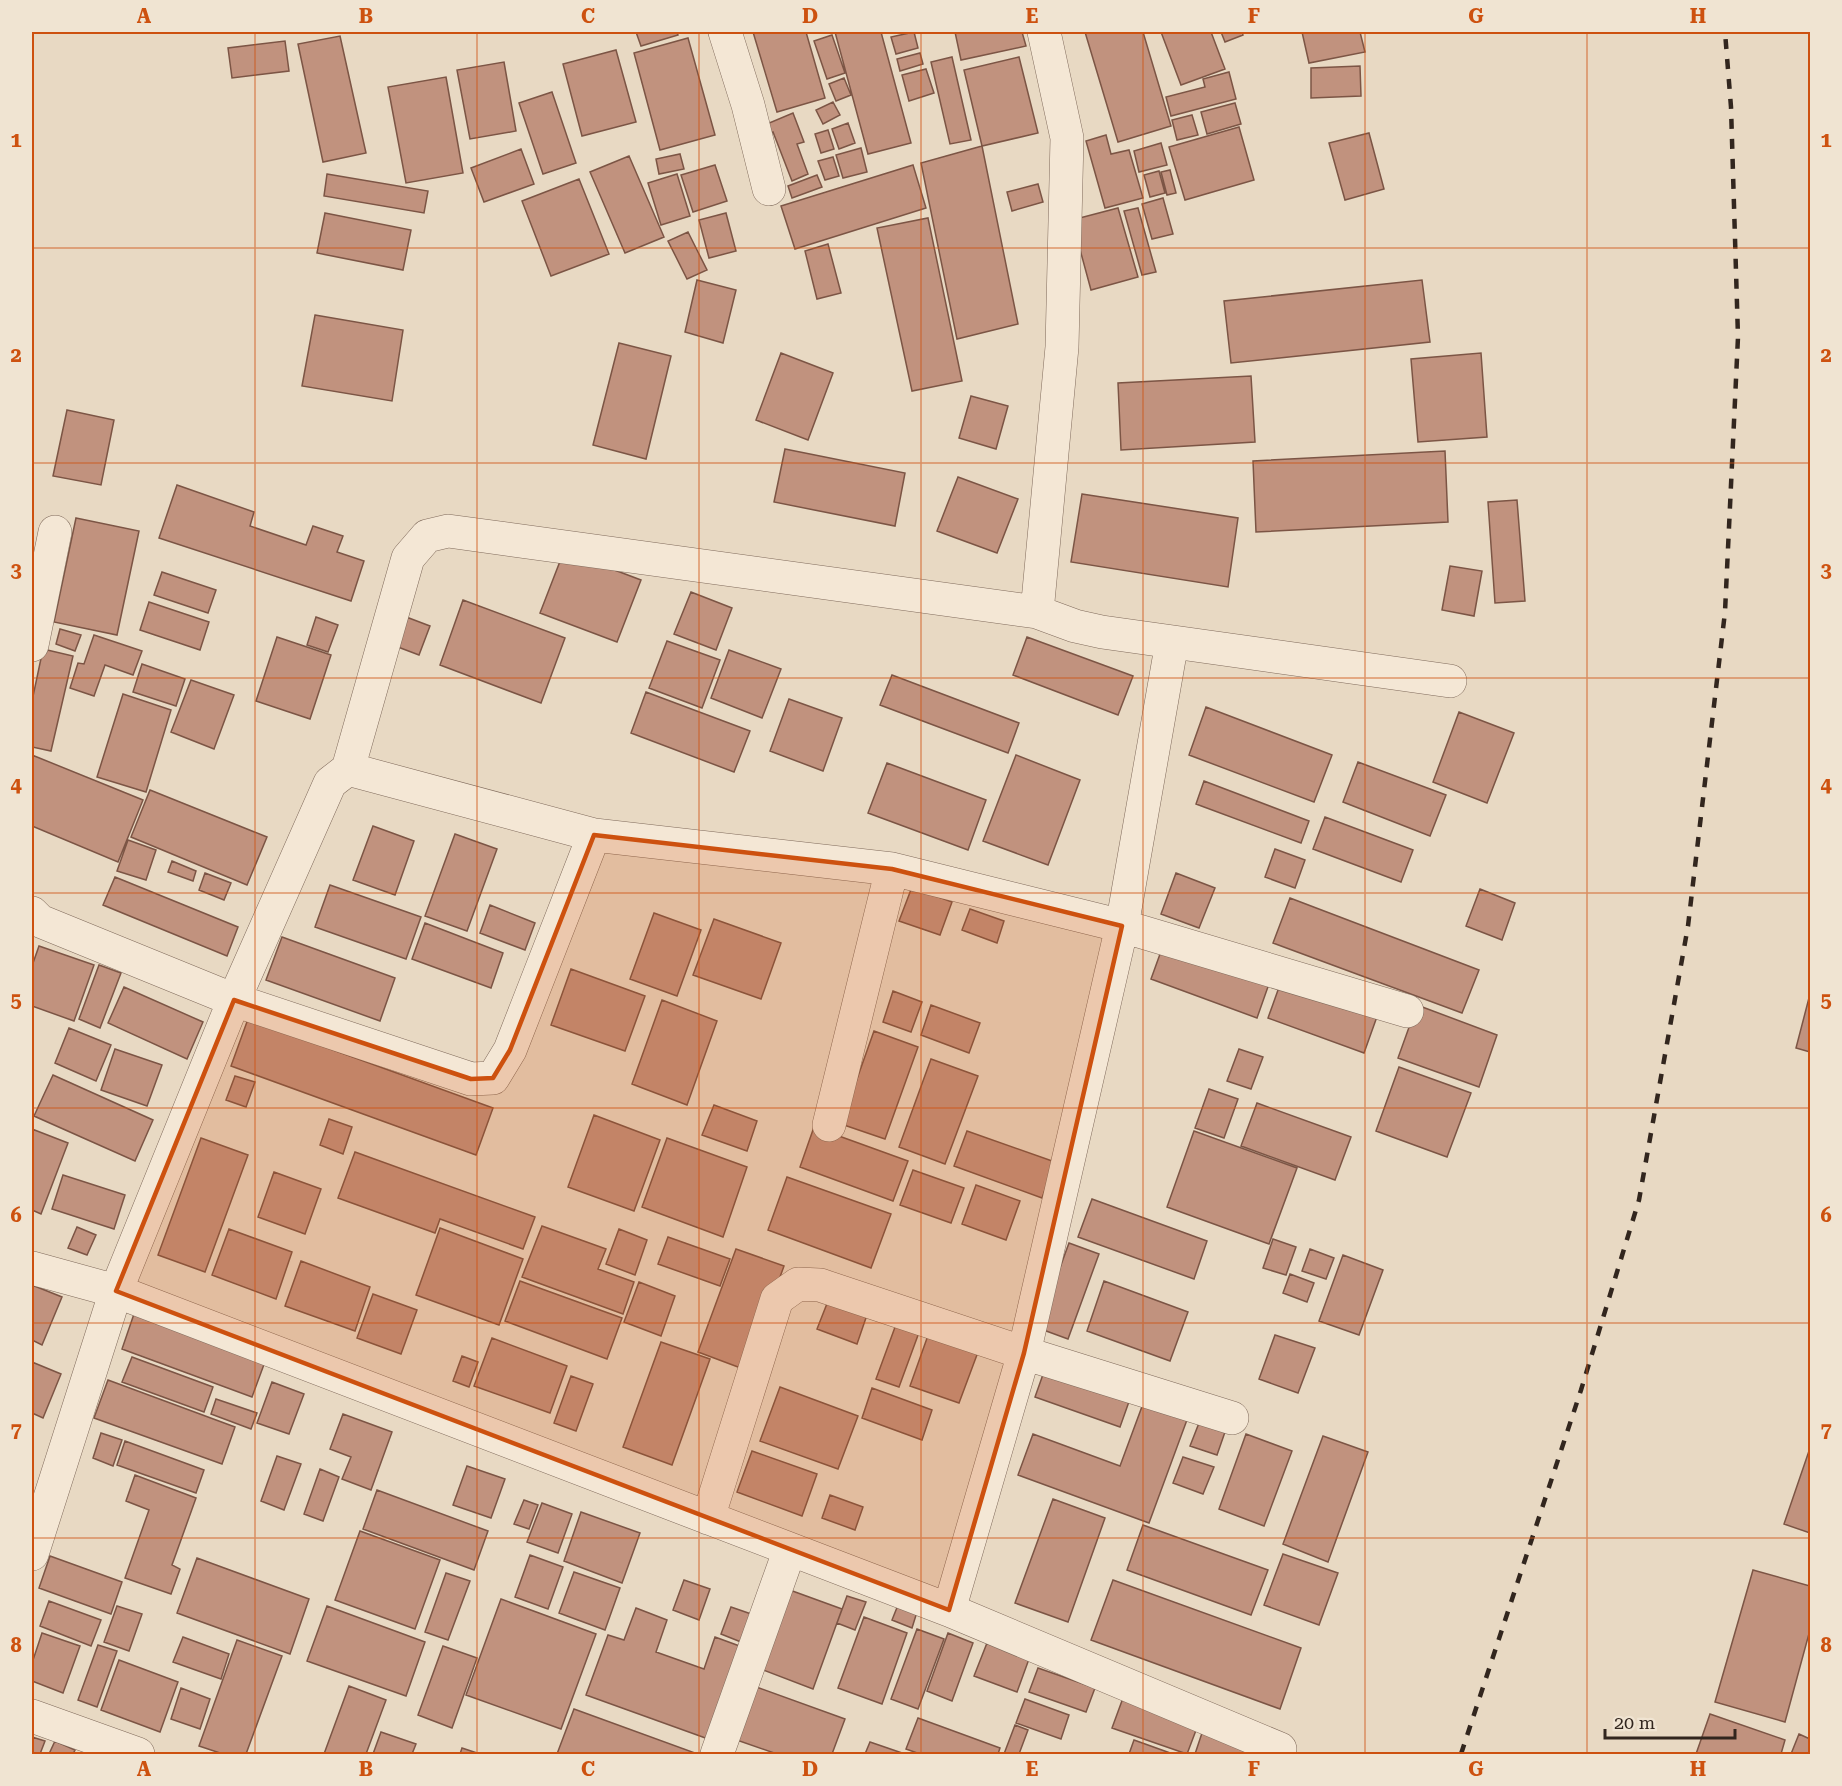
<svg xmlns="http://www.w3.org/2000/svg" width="1842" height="1786" font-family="'Roboto Serif',serif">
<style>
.building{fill:#c1927e;stroke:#7c5545;stroke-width:1.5}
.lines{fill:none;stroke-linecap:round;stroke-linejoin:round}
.minor-casing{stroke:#806b5c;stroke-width:34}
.minor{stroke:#f4e7d5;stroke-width:33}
.rail{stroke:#32261e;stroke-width:4.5;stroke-dasharray:10 10;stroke-linecap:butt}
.marked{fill:#cd510f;fill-opacity:0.2;stroke:#cd510f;stroke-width:4.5;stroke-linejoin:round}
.grid{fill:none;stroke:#cd510f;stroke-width:1.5;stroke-opacity:0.55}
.neatline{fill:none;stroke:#cd510f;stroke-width:2}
.grid-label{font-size:20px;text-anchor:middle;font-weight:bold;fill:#cd510f}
</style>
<rect width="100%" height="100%" fill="#e8d9c3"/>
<path class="building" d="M636,32H677L678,35L641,46Z
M753,32H806L825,98L777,112Z
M835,32H881L911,143L868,154Z
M914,32L918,48L896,54L891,37Z
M955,32H1022L1026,46L961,60Z
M1085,32H1143L1171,126L1118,142Z
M1161,32H1211L1225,69L1181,85Z
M1221,32H1242L1243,35L1225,42Z
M1302,32H1360L1365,52L1309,63Z
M832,35L845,73L827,79L814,41Z
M340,36L366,153L323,162L298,44Z
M688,38L715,135L660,150L634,53Z
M285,41L289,71L232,78L228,48Z
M616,50L636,122L582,136L563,64Z
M920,53L923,64L900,71L897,59Z
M952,57L971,140L950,144L931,62Z
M1019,57L1038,133L982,146L964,70Z
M504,62L516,131L470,139L457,70Z
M1360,66L1361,96L1311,98V68Z
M926,69L934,93L909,101L902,75Z
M1229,72L1236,99L1171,116L1166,97L1205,87L1203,79Z
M446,77L463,173L406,183L388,87Z
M844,78L851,95L836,101L829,84Z
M552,92L576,163L543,174L519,103Z
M833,102L840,115L823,124L816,110Z
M1235,103L1241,124L1207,134L1201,112Z
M793,113L804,142L797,144L808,174L792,181L773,132L765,135L762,126Z
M1192,115L1198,135L1177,140L1172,120Z
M848,123L855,143L839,149L832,129Z
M1239,127L1254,180L1185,200L1169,147Z
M828,130L834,149L821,153L815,134Z
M1369,133L1384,189L1345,200L1329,143Z
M1106,135L1111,154L1129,150L1143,198L1105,208L1086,141Z
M1161,143L1167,165L1139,172L1134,151Z
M982,146L1018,324L957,339L921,163Z
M861,148L867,172L843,178L836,155Z
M521,149L534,184L484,202L471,168Z
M680,154L684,169L659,174L656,159Z
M629,156L664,237L625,253L590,172Z
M833,157L839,176L825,180L818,161Z
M715,165L727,201L693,212L681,175Z
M913,165L926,208L795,249L781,206Z
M1170,170L1176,193L1167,195L1161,172Z
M1159,171L1165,193L1150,197L1144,175Z
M327,174L428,191L424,213L324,196Z
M677,174L690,216L661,225L648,183Z
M817,175L822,187L792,198L788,186Z
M579,179L609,254L551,276L522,201Z
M1038,184L1043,202L1012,211L1007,192Z
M1163,198L1173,234L1152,239L1142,204Z
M1118,208L1138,277L1091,290L1072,220Z
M1138,208L1156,272L1142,275L1124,211Z
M325,213L411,230L403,270L317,253Z
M726,213L736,251L709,258L699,220Z
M928,218L962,381L912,391L877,228Z
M688,232L707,270L687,279L668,241Z
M828,244L841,293L817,299L805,251Z
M697,280L736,290L723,343L685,332Z
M1422,280L1430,342L1231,363L1224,301Z
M315,315L403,330L392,401L302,386Z
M619,343L671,356L646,459L593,445Z
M781,353L833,373L808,440L756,420Z
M1481,353L1487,437L1418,442L1411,359Z
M1251,376L1255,442L1121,450L1118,383Z
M971,396L1008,406L996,449L959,438Z
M67,410L114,420L101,485L53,476Z
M785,449L905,473L895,526L774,502Z
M1445,451L1448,522L1256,532L1253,461Z
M958,477L1018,499L997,553L937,531Z
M177,485L254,512L250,526L306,545L313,526L343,536L337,552L364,561L351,601L159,538Z
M1082,494L1238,518L1228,587L1071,562Z
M1517,500L1525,601L1495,603L1488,502Z
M76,518L139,531L117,635L54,622Z
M564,551L641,580L617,642L540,613Z
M1450,566L1482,571L1474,616L1442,610Z
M162,572L216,590L208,613L154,595Z
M691,592L732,608L716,650L674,634Z
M463,600L565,638L541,703L440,665Z
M149,602L209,622L200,650L140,630Z
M401,615L430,626L419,655L390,644Z
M316,617L338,625L328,652L307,645Z
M60,629L81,635L75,651L56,644Z
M94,635L142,651L133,675L105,665L94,696L70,688L78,663L84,664Z
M277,637L331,655L310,719L256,701Z
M1027,637L1133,676L1118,715L1013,675Z
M667,641L720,660L702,708L649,688Z
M43,649L73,656L51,751L32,747V701Z
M729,650L781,669L762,718L711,698Z
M142,664L185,679L176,706L133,692Z
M892,675L1019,723L1008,753L880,705Z
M191,680L234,695L214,749L171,732Z
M646,692L750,731L734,772L631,733Z
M123,694L171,710L146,792L97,777Z
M789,699L842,718L823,771L770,751Z
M1206,707L1332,755L1314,802L1189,755Z
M1459,712L1514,733L1487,803L1433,782Z
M32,755L143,800L118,862L32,826Z
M1016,755L1080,780L1048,865L983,841Z
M1358,762L1446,795L1430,836L1343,802Z
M887,763L986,800L968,850L868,813Z
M1204,781L1309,821L1301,843L1196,804Z
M150,790L267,837L247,885L131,837Z
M1325,817L1413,850L1401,882L1313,849Z
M373,826L414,841L395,895L353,880Z
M455,834L497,849L467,931L425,916Z
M128,840L156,850L146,880L117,871Z
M1275,849L1305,860L1295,888L1265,877Z
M172,861L196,871L193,881L168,872Z
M205,873L231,883L224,900L199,890Z
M1176,873L1215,888L1199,928L1161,914Z
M115,877L238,927L227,956L103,905Z
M330,885L421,917L406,959L315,927Z
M912,887L952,902L940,935L899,921Z
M1480,889L1515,903L1502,940L1466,926Z
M1290,898L1479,970L1462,1013L1273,943Z
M490,905L535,923L525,950L480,933Z
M970,909L1004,921L997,943L962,930Z
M654,913L701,930L677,996L630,979Z
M714,919L781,943L761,999L693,975Z
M425,923L503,953L491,988L412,959Z
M282,937L395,978L380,1021L266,980Z
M1164,943L1270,981L1257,1018L1151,979Z
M39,946L94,965L74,1021L32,1006V966Z
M99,965L121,973L100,1028L79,1019Z
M571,969L645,996L625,1051L551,1025Z
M1283,976L1379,1011L1364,1053L1268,1018Z
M124,987L203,1022L187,1059L108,1023Z
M893,991L922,1002L911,1032L883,1022Z
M1810,994V1052L1796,1048Z
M662,1000L717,1021L687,1105L632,1084Z
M931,1005L980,1023L969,1053L921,1035Z
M1417,1005L1497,1035L1479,1087L1398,1058Z
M248,1019L493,1108L476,1155L231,1066Z
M69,1028L111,1045L96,1081L55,1063Z
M874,1031L918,1047L885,1139L841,1124Z
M115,1049L162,1065L147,1106L101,1090Z
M1239,1049L1263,1057L1251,1089L1227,1081Z
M931,1059L978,1076L945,1164L899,1147Z
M1399,1067L1471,1093L1447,1157L1376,1131Z
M53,1075L153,1120L135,1161L34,1116Z
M235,1076L255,1082L246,1107L226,1100Z
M1209,1089L1238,1099L1224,1138L1195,1128Z
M1257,1103L1351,1137L1335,1180L1241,1146Z
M714,1105L757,1121L747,1151L702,1135Z
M594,1115L660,1140L634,1211L568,1187Z
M329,1119L352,1127L343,1154L320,1145Z
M814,1127L908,1161L893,1201L800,1167Z
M32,1129L68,1143L41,1214L32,1210Z
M967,1131L1055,1162L1042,1198L954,1166Z
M1194,1131L1297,1168L1269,1244L1167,1207Z
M201,1138L248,1155L205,1272L158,1255Z
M667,1138L747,1167L723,1237L642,1207Z
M355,1152L535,1217L523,1249L440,1219L435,1233L338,1198Z
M913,1170L964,1188L951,1223L900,1205Z
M274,1172L321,1189L305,1234L258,1217Z
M63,1175L125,1195L114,1229L52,1209Z
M787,1177L891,1214L871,1268L768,1230Z
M976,1185L1020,1201L1006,1240L962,1224Z
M1092,1199L1207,1241L1194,1279L1078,1237Z
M542,1226L606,1249L598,1269L634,1282L623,1314L522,1277Z
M77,1227L96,1235L87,1255L68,1248Z
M440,1228L523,1259L499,1325L416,1295Z
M229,1229L292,1252L276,1299L212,1275Z
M619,1229L647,1240L635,1275L606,1264Z
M668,1237L730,1259L720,1286L658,1264Z
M1273,1239L1296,1247L1286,1275L1263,1268Z
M1069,1243L1099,1254L1068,1339L1038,1328Z
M736,1249L784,1266L746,1370L698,1352Z
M1310,1249L1334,1258L1326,1279L1302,1271Z
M1343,1255L1383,1270L1359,1335L1319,1321Z
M301,1261L370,1287L355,1331L285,1306Z
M1290,1274L1314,1283L1307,1302L1283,1293Z
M520,1281L622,1318L607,1359L505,1321Z
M1104,1281L1188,1312L1170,1361L1087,1331Z
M639,1282L675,1296L661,1336L624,1322Z
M32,1285L62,1297L42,1345L32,1340Z
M373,1294L417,1310L401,1354L357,1338Z
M830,1296L869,1309L857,1344L817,1329Z
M135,1311L266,1359L252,1397L122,1349Z
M898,1319L921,1327L899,1387L876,1379Z
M931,1327L981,1344L959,1403L910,1386Z
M1275,1335L1315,1348L1298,1393L1259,1379Z
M492,1338L567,1366L550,1413L474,1386Z
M661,1342L710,1359L672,1465L623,1447Z
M462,1356L478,1362L469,1387L453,1381Z
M132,1357L213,1387L204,1412L122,1382Z
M32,1362L61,1374L43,1418L32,1413Z
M1046,1366L1131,1396L1120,1427L1035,1397Z
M571,1376L593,1384L576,1431L554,1423Z
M108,1380L235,1427L222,1464L94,1418Z
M272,1382L304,1394L289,1434L257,1423Z
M780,1387L858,1416L838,1469L760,1441Z
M872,1388L932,1410L922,1440L862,1418Z
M1147,1393L1191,1409L1149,1523L1018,1475L1033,1434L1120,1466Z
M216,1399L257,1413L251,1429L211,1414Z
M343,1414L392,1432L371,1490L342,1479L351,1457L330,1449Z
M1199,1423L1225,1432L1217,1455L1190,1446Z
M101,1433L122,1440L113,1466L93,1458Z
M1246,1434L1292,1451L1264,1526L1219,1509Z
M1323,1436L1368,1452L1328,1562L1283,1544Z
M125,1441L204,1470L196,1493L117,1465Z
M1810,1448V1533L1784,1524Z
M752,1451L817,1474L802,1516L737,1492Z
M277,1456L301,1464L284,1510L261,1501Z
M1183,1457L1214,1467L1203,1494L1173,1483Z
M467,1466L505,1479L491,1518L453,1505Z
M320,1469L339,1477L323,1521L304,1514Z
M135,1475L196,1498L172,1565L180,1569L171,1594L125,1578L149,1510L126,1501Z
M377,1490L488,1531L474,1570L363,1529Z
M830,1495L863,1507L855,1530L822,1518Z
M1053,1499L1105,1518L1068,1622L1015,1603Z
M524,1500L538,1505L529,1529L514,1524Z
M542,1503L572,1514L558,1553L527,1542Z
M581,1512L640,1533L622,1583L564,1561Z
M1143,1525L1268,1570L1251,1615L1127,1570Z
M360,1531L440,1560L415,1629L335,1600Z
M1283,1554L1338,1573L1319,1625L1264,1605Z
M530,1555L563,1567L548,1609L515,1597Z
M50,1556L122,1582L111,1614L39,1588Z
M197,1558L309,1599L290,1654L177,1613Z
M1753,1570L1810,1586V1630L1785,1722L1715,1702Z
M574,1572L620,1588L605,1630L559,1613Z
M446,1573L470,1581L448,1640L425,1632Z
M684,1580L710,1589L699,1620L673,1610Z
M1113,1580L1301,1648L1280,1709L1091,1640Z
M787,1589L842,1609L813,1689L758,1668Z
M847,1596L866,1602L855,1630L837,1623Z
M501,1599L596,1634L561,1729L466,1695Z
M49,1601L101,1620L91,1646L40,1626Z
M898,1605L917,1612L912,1628L892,1620Z
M117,1606L142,1614L129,1651L104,1642Z
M327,1606L425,1642L406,1696L307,1661Z
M731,1607L757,1616L746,1644L721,1634Z
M636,1608L667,1620L656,1652L704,1669L715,1637L745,1648L711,1740L586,1695L608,1635L624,1640Z
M864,1617L907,1633L882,1704L838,1688Z
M917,1629L944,1639L918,1709L891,1699Z
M42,1633L80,1646L63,1693L32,1681V1663Z
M948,1633L973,1643L952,1701L927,1691Z
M183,1637L229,1654L221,1679L173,1662Z
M237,1640L282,1656L246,1754H223L199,1746Z
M987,1643L1029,1659L1017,1692L974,1676Z
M98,1645L117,1651L97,1707L78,1700Z
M443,1646L477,1658L452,1728L418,1715Z
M119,1660L178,1682L160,1732L101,1710Z
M1038,1668L1095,1688L1086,1712L1029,1692Z
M751,1685L845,1719L832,1754H777L731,1738Z
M349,1686L386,1700L366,1754H324Z
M181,1688L210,1699L200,1729L171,1719Z
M1123,1698L1198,1725L1187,1754L1112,1728Z
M1025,1699L1069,1715L1061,1739L1016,1723Z
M574,1709L695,1753L694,1754H557Z
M1710,1714L1785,1740L1781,1754H1696Z
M918,1718L1000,1748L998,1754H920L906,1749Z
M1015,1725L1028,1730L1019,1754H1004Z
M381,1732L416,1744L412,1754H373Z
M1202,1733L1261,1754H1195Z
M1799,1734L1810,1739V1754H1791Z
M32,1737L45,1741L40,1754H32Z
M1134,1740L1173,1754H1129Z
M55,1741L75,1750L73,1754H49Z
M870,1742L905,1754H865Z
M462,1748L480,1754H460Z"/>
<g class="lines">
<g class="minor-casing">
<path id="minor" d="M725,32L748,105L769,189
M1037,612L1062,347L1067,138L1044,32
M32,645L55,532
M348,769L594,835L892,869L1122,926L1407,1011
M32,913L40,921L234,1000L471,1079L493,1078L510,1050L594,835
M829,1125L892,869
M32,1268L116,1291L949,1610L1280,1749
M708,1518L777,1299L798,1284L820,1285L1024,1353L1232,1418
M32,1554L116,1291L234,1000L330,783L348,769L408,558L427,536L448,531L1037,612L1075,626L1102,632L1450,681
M949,1610L1024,1353L1122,926L1172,642
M32,1716L138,1754
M717,1754L790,1549"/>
</g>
<use href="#minor" class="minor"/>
<path class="rail" d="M1461,1754L1581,1390L1639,1200L1688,926L1725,612L1738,337L1731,107L1725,32"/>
</g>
<path class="marked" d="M594,835L892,869L1122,926L1024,1353L949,1610L116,1291L234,1000L471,1079L493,1078L510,1050Z"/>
<path class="grid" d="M255,32V1754M477,32V1754M699,32V1754M921,32V1754M1143,32V1754M1365,32V1754M1587,32V1754M32,248H1810M32,463H1810M32,678H1810M32,893H1810M32,1108H1810M32,1323H1810M32,1538H1810"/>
<rect width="1842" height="1786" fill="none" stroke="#f0e4d2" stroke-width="66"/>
<path d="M1605 1729v9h130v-9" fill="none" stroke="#32261e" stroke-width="3"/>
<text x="1614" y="1729" font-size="18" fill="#32261e" stroke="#f0e4d2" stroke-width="4.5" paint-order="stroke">20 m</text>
<rect x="33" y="33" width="1776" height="1720" class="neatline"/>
<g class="grid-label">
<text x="144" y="23">A</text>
<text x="366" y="23">B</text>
<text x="588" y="23">C</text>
<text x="810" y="23">D</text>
<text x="1032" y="23">E</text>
<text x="1254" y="23">F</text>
<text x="1476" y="23">G</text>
<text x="1698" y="23">H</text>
<text x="16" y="147">1</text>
<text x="1826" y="147">1</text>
<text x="16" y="362">2</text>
<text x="1826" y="362">2</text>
<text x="16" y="577">3</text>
<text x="1826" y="577">3</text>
<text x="16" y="792">4</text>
<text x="1826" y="792">4</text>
<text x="16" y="1007">5</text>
<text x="1826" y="1007">5</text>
<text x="16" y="1222">6</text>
<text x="1826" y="1222">6</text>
<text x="16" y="1437">7</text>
<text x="1826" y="1437">7</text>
<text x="16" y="1652">8</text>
<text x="1826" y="1652">8</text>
<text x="144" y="1776">A</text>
<text x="366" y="1776">B</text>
<text x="588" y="1776">C</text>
<text x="810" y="1776">D</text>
<text x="1032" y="1776">E</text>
<text x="1254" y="1776">F</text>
<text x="1476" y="1776">G</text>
<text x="1698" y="1776">H</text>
</g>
</svg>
